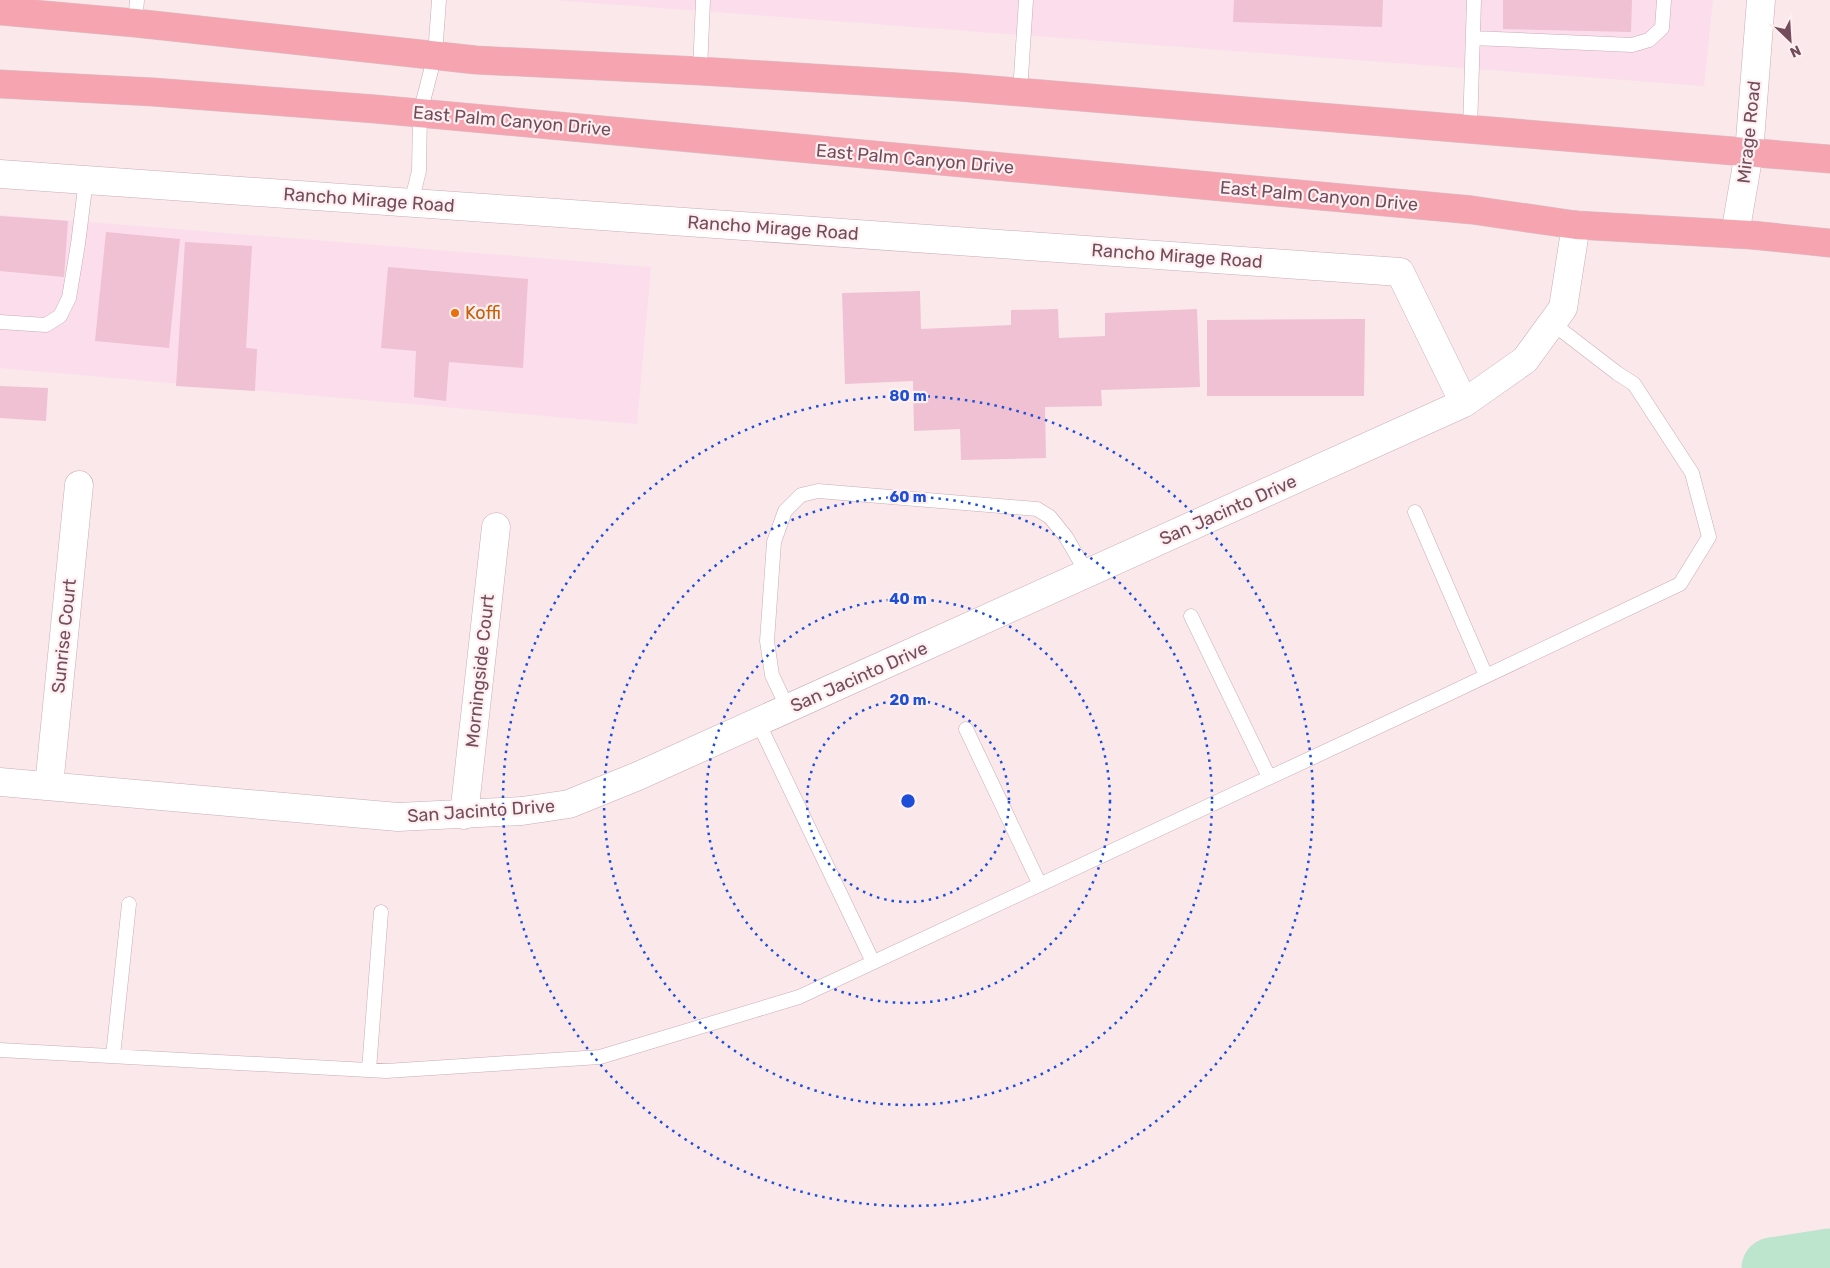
<svg xmlns="http://www.w3.org/2000/svg" width="1830" height="1268" font-family="Rubik,sans-serif">
<style>
.commercial{fill:#fbddeb}
.lines{fill:none;stroke-linecap:round;stroke-linejoin:round}
.river{stroke:#bde4cc;stroke-width:61}
.building{fill:#efc1d2}
.service-casing{stroke:#caacb6;stroke-width:15}
.minor-casing{stroke:#caacb6;stroke-width:29}
.primary-casing{stroke:#d3c6cb;stroke-width:29}
.service{stroke:#fff;stroke-width:14}
.minor{stroke:#fff;stroke-width:28}
.primary{stroke:#f6a5b0;stroke-width:28}
.ring{fill:none;stroke:#1d4ed8;stroke-width:2.5;stroke-dasharray:2.5 5}
.food-dot{fill:#e8710a;stroke:#feeff1;stroke-width:2}
.labels{text-anchor:middle;stroke-width:4.5;stroke-linejoin:round;paint-order:stroke}
.street-label{font-size:18px;fill:#744d5d;stroke:#feeff1}
.food-label{font-size:18px;fill:#c56008;stroke:#feeff1;text-anchor:start}
.centre{fill:#1d4ed8;stroke:#feeff1;stroke-width:2.5}
.ring-label{font-size:15px;text-anchor:middle;font-weight:bold;fill:#1d4ed8;stroke:#feeff1;stroke-width:4.5;stroke-linejoin:round;paint-order:stroke}
</style>
<rect width="100%" height="100%" fill="#fbe8eb"/>
<path class="commercial" d="M554,0H1713L1704,86Z
M0,215L651,267L637,424L0,368Z"/>
<g class="lines">
<path class="river" d="M1772,1268L1830,1259"/>
</g>
<path class="building" d="M1234,0H1383L1382,27L1233,22Z
M1503,0H1632L1631,32L1503,29Z
M0,216L68,221L64,277L0,271Z
M106,232L180,239L169,348L95,341Z
M185,242L252,246L246,348L257,349L255,391L176,386Z
M388,267L528,279L523,368L449,362L446,401L414,397L416,351L381,348Z
M920,291L921,329L1011,325V310L1058,309L1059,338L1105,336V313L1197,309L1200,387L1101,390L1102,406L1045,407L1046,458L961,460L960,429L914,431L913,381L845,384L842,293Z
M1365,319L1364,396H1207V320Z
M0,386L48,388L46,421L0,418Z"/>
<g class="lines">
<g class="service-casing">
<path id="service" d="M135,23L137,0
M1473,38L1632,45L1649,40L1662,28L1664,0
M700,71L703,0
M1020,92L1026,0
M1470,130L1474,0
M411,203L419,171L420,113L435,55L439,0
M0,322L46,325L60,316L69,298L78,244L86,180
M1415,512L1486,676
M1191,616L1269,777
M788,709L772,675L767,641L774,542L785,511L801,495L818,491L1037,509L1050,517L1066,537L1087,573
M758,722L873,962
M966,729L1040,885
M0,1050L386,1071L600,1057L799,997L1442,697L1680,584L1709,537L1692,473L1634,384L1617,373L1552,323
M113,1056L129,904
M369,1070L381,912"/>
</g>
<g class="minor-casing">
<path id="minor" d="M0,174L1400,272L1464,403
M1735,234L1749,153L1761,0
M0,782L398,817L522,811L569,804L638,776L1464,403L1525,360L1563,308L1576,225
M49,786L79,485
M464,815L496,527"/>
</g>
<g class="primary-casing">
<path id="primary" d="M0,11L135,23L476,60L700,71L958,87L1830,159
M0,84L153,92L375,109L1472,210L1576,225L1751,235L1830,243"/>
</g>
<use href="#service" class="service"/>
<use href="#minor" class="minor"/>
<use href="#primary" class="primary"/>
</g>
<g class="ring">
<circle cx="908" cy="801" r="101"/>
<circle cx="908" cy="801" r="202"/>
<circle cx="908" cy="801" r="304"/>
<circle cx="908" cy="801" r="405"/>
</g>
<circle class="food-dot" cx="455" cy="313" r="5"/>
<g class="labels">
<g class="street-label">
<text transform="translate(512 121) rotate(5)" y="6">East Palm Canyon Drive</text>
<text transform="translate(1749 132) rotate(-84)" y="6">Mirage Road</text>
<text transform="translate(915 159) rotate(5)" y="6">East Palm Canyon Drive</text>
<text transform="translate(1319 196) rotate(5)" y="6">East Palm Canyon Drive</text>
<text transform="translate(369 200) rotate(4)" y="6">Rancho Mirage Road</text>
<text transform="translate(773 228) rotate(4)" y="6">Rancho Mirage Road</text>
<text transform="translate(1177 256) rotate(4)" y="6">Rancho Mirage Road</text>
<text transform="translate(1228 510) rotate(-24)" y="6">San Jacinto Drive</text>
<text transform="translate(64 636) rotate(-84)" y="6">Sunrise Court</text>
<text transform="translate(480 671) rotate(-84)" y="6">Morningside Court</text>
<text transform="translate(859 677) rotate(-24)" y="6">San Jacinto Drive</text>
<text transform="translate(481 811) rotate(-4)" y="6">San Jacinto Drive</text>
</g>
<g class="food-label">
<text x="465" y="319">Koffi</text>
</g>
</g>
<circle cx="908" cy="801" r="8" class="centre"/>
<g class="ring-label">
<text x="908" y="401">80 m</text>
<text x="908" y="502">60 m</text>
<text x="908" y="604">40 m</text>
<text x="908" y="705">20 m</text>
</g>
<g transform="translate(1790 40) rotate(155)" stroke="#feeff1" stroke-width="4" paint-order="stroke">
<path d="M0-4L9 19L0 12L-9 19Z" fill="#744d5d"/>
<text y="-8" font-size="14" font-weight="bold" text-anchor="middle" fill="#744d5d">N</text>
</g>
</svg>
